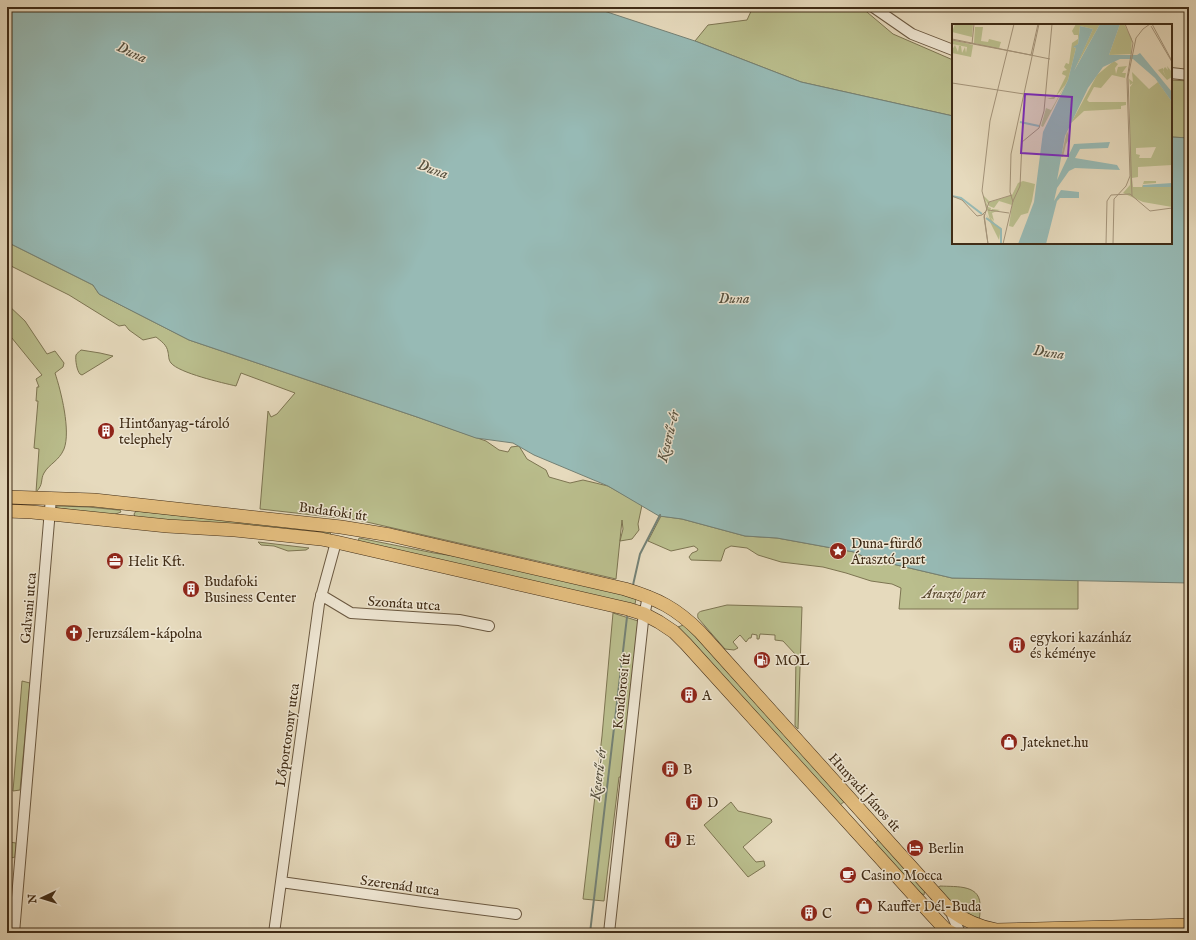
<svg xmlns="http://www.w3.org/2000/svg" width="1196" height="940" font-family="'IM FELL English',serif">
<style>
.green{fill:#babe8d;stroke:#7d7552}
.water{fill:#97bab5;stroke:#748175}
.lines{fill:none;stroke-linecap:round;stroke-linejoin:round}
.stream{stroke:#748175;stroke-width:2}
.minor-casing{stroke:#6a5840;stroke-width:12}
.major-casing{stroke:#402c16;stroke-width:14}
.minor{stroke:#efe7d4;stroke-width:10}
.major{stroke:#e3bd7e;stroke-width:13}
.labels{text-anchor:middle;stroke-width:3;stroke-linejoin:round;paint-order:stroke}
.poi-label{font-size:14px;fill:#402c16;stroke:#efe7d4;text-anchor:start}
.street-label{font-size:14px;fill:#402c16;stroke:#efe7d4}
.park-label{font-size:14px;font-style:italic;fill:#58492e;stroke:#efe7d4}
.water-label{font-size:15px;font-style:italic;fill:#56503e;stroke:#efe7d4}
.inset-river{fill:none;stroke:#97bab5;stroke-width:2}
.inset-road{fill:none;stroke:#a4947a;stroke-width:1}
.view{fill:#7b2cbf;fill-opacity:0.15;stroke:#7b2cbf;stroke-width:2}
.inset-edge{fill:none;stroke:#402c16;stroke-width:2}
</style>
<rect width="100%" height="100%" fill="#e6dabd"/>
<filter id="stains"><feTurbulence type="fractalNoise" baseFrequency=".005" numOctaves="4"/><feColorMatrix values="0 0 0 0 .2 0 0 0 0 .09 0 0 0 0 .02 0 0 0 .5 -.17"/></filter>
<radialGradient id="worn" r=".72"><stop offset=".6" stop-color="#630" stop-opacity="0"/><stop offset="1" stop-color="#630" stop-opacity=".3"/></radialGradient>
<path class="green" d="M753,7H861L893,34L953,60V116L801,82L695,41L708,25L747,20Z
M1171,80L1189,81V138L1171,137Z
M7,242L93,285L99,294L189,340L417,417L486,441L499,450L508,452L511,447L519,446L527,459L546,470L549,477L570,483L583,480L608,486L642,505L638,524L639,530L632,539L620,541L623,529L622,520L616,579L358,520L260,509L268,411L271,417L277,414L295,393L241,373L236,386C223,383 179,373 171,363C168,359 169,356 168,352C167,345 161,341 156,337L143,340L129,330L125,325L119,326L69,295L7,264Z
M7,304L25,321L47,354L55,351L64,363L63,367L55,373C61,391 71,431 64,449C59,461 49,464 44,473C40,480 44,484 36,492L39,449L34,448L38,401H36L37,387H39L36,379L42,375L7,332Z
M81,350L100,353L113,356L82,375L80,374C77,371 75,360 76,355C77,353 79,352 81,350Z
M57,506L88,507L118,510H120L121,512L113,515L56,508Z
M136,511L329,531L332,536L135,517L134,514Z
M661,516L682,519L745,536L777,538L854,552L867,558L952,578L1078,580V609H899L901,588L892,584L871,581L846,573L823,567L781,562L758,555L747,548L731,546L725,549L721,561L691,560L689,557L692,553L697,551L698,549L694,546L671,551L648,541Z
M359,538L434,553L473,559L604,589L636,599L635,604L634,606L358,542Z
M258,542L309,548L306,550L288,551L274,546L261,545Z
M727,605L802,607L798,729L795,726L796,655L783,641L775,640V635L760,634L759,639H757V635L752,634L751,638H749L746,642L740,635L733,642L738,648L734,650L725,649L698,618C697,614 698,612 702,611Z
M613,613L638,621L622,777H619L604,901L583,899L602,736Z
M686,624L845,801L840,805L678,627Z
M22,681L30,683L20,790L13,791Z
M731,802L738,811L771,819L772,822L743,847L756,862L764,861L765,866L748,877L704,825Z
M879,839L925,888L924,895L916,890L875,843Z
M9,842L16,843L15,857L11,858L10,875H7Z
M940,886C957,887 982,884 980,908C980,912 980,916 979,920L953,906L937,888Z"/>
<path class="water" d="M7,7H592L695,41L801,82L953,116V243H1171V137L1189,138V583L952,578L867,558L854,552L777,538L745,536L682,519L659,516L608,486L534,455L513,443L476,438L417,417L189,340L99,294L93,285L7,242Z"/>
<g class="lines">
<path class="stream" d="M633,585L640,554L660,515
M590,933L627,617"/>
<g class="minor-casing">
<path id="minor" d="M873,7L912,34L953,50
M1171,73L1189,75
M321,595L351,613L459,620L489,626
M281,882L423,902L516,914
M950,910L960,933
M14,933L51,498
M274,933L319,604L336,542
M609,933L643,621L648,596"/>
</g>
<g class="major-casing">
<path id="major" d="M7,497L94,500L341,527L390,535L625,589C658,599 676,608 700,632L950,910C964,920 979,927 996,930L1189,925
M7,511L32,512L167,526L235,530L321,539L336,542L628,609L644,614L659,622L674,632L686,644L931,914L945,929L952,933"/>
</g>
<use href="#minor" class="minor"/>
<use href="#major" class="major"/>
</g>
<defs>
<g id="building-disc" transform="scale(0.9)"><circle r="9.5" fill="#8f2418" stroke="#efe7d4"/><path d="M-4-6H4V6H1V3H-1V6H-4ZM-2.5-4.3h1.7v1.8h-1.7ZM.8-4.3h1.7v1.8H.8ZM-2.5-1h1.7V.8h-1.7ZM.8-1h1.7V.8H.8Z" fill="#fff"/></g>
<g id="sight-disc" transform="scale(0.9)"><circle r="9.5" fill="#8f2418" stroke="#efe7d4"/><path d="M0-6L1.8-2.2L6-1.7L2.9 1.2L3.7 5.4L0 3.3L-3.7 5.4L-2.9 1.2L-6-1.7L-1.8-2.2Z" fill="#fff"/></g>
<g id="office-disc" transform="scale(0.9)"><circle r="9.5" fill="#8f2418" stroke="#efe7d4"/><path d="M-6-3h4V-5.5h4V-3h4V5H-6ZM-1-4.5V-3h2v-1.5ZM-6 0V1H6V0Z" fill="#fff"/></g>
<g id="church-disc" transform="scale(0.9)"><circle r="9.5" fill="#8f2418" stroke="#efe7d4"/><path d="M-1.2-6h2.4v3.5h3.3v2.4h-3.3V6h-2.4V-.1h-3.3v-2.4h3.3Z" fill="#fff"/></g>
<g id="fuel-disc" transform="scale(0.9)"><circle r="9.5" fill="#8f2418" stroke="#efe7d4"/><path d="M-5.5-6h7V0h2V4h1.3V-2.5L3-4.5l.8-.8L6-3V5H2.5V1h-1V6h-7ZM-4.2-4.7v3.2H.2V-4.7Z" fill="#fff"/></g>
<g id="shop-disc" transform="scale(0.9)"><circle r="9.5" fill="#8f2418" stroke="#efe7d4"/><path d="M-5-2.5h2.3a2.7 3.5 0 0 1 5.4 0H5L5.5 6h-11ZM-1.5-2.5h3a1.5 2.3 0 0 0-3 0Z" fill="#fff"/></g>
<g id="hotel-disc" transform="scale(0.9)"><circle r="9.5" fill="#8f2418" stroke="#efe7d4"/><path d="M-6-4.5h1.5V1H6V5H4.5V3h-9V5H-6ZM-4 0a1.8 1.8 0 1 1 3.6 0ZM.5 0V-2.5h3Q6-2.5 6 0Z" fill="#fff"/></g>
<g id="cafe-disc" transform="scale(0.9)"><circle r="9.5" fill="#8f2418" stroke="#efe7d4"/><path d="M-5.5-4.5H6V0H3Q3 3.5 0 3.5H-2.5Q-5.5 3.5-5.5 0ZM3-3.2v2h1.7v-2ZM-6 4.5H4V6H-6Z" fill="#fff"/></g>
</defs>
<g fill-rule="evenodd">
<use href="#building-disc" x="106" y="431"/>
<use href="#sight-disc" x="838" y="551"/>
<use href="#office-disc" x="115" y="561"/>
<use href="#building-disc" x="191" y="589"/>
<use href="#church-disc" x="74" y="633"/>
<use href="#building-disc" x="1017" y="645"/>
<use href="#fuel-disc" x="762" y="660"/>
<use href="#building-disc" x="689" y="695"/>
<use href="#shop-disc" x="1009" y="742"/>
<use href="#building-disc" x="670" y="769"/>
<use href="#building-disc" x="694" y="802"/>
<use href="#building-disc" x="673" y="840"/>
<use href="#hotel-disc" x="915" y="848"/>
<use href="#cafe-disc" x="848" y="875"/>
<use href="#shop-disc" x="864" y="906"/>
<use href="#building-disc" x="809" y="913"/>
</g>
<g class="labels">
<g class="poi-label">
<text x="119" y="428">Hintőanyag-tároló<tspan x="119" dy="16">telephely</tspan></text>
<text x="851" y="548">Duna-fürdő<tspan x="851" dy="16">Árasztó-part</tspan></text>
<text x="128" y="566">Helit Kft.</text>
<text x="204" y="586">Budafoki<tspan x="204" dy="16">Business Center</tspan></text>
<text x="87" y="638">Jeruzsálem-kápolna</text>
<text x="1030" y="642">egykori kazánház<tspan x="1030" dy="16">és kéménye</tspan></text>
<text x="775" y="665">MOL</text>
<text x="702" y="700">A</text>
<text x="1022" y="747">Jateknet.hu</text>
<text x="683" y="774">B</text>
<text x="707" y="807">D</text>
<text x="686" y="845">E</text>
<text x="928" y="853">Berlin</text>
<text x="861" y="880">Casino Mocca</text>
<text x="877" y="911">Kauffer Dél-Buda</text>
<text x="822" y="918">C</text>
</g>
<g class="street-label">
<text transform="translate(333 511) rotate(8)" y="5">Budafoki út</text>
<text transform="translate(404 603) rotate(4)" y="5">Szonáta utca</text>
<text transform="translate(28 608) rotate(-85)" y="5">Galvani utca</text>
<text transform="translate(621 691) rotate(-84)" y="5">Kondorosi út</text>
<text transform="translate(287 735) rotate(-82)" y="5">Lőportorony utca</text>
<text transform="translate(865 792) rotate(48)" y="5">Hunyadi János út</text>
<text transform="translate(400 885) rotate(8)" y="5">Szerenád utca</text>
</g>
<g class="park-label">
<text x="954" y="598">Árasztó part</text>
</g>
<g class="water-label">
<text transform="translate(132 52) rotate(25)" y="5">Duna</text>
<text transform="translate(433 169) rotate(20)" y="5">Duna</text>
<text x="734" y="303">Duna</text>
<text transform="translate(1049 352) rotate(9)" y="5">Duna</text>
<text transform="translate(668 436) rotate(-76)" y="5">Keserű-ér</text>
<text transform="translate(598 774) rotate(-83)" y="5">Keserű-ér</text>
</g>
</g>
<g transform="translate(952 24)">
<rect width="220" height="220" fill="#e6dabd"/>
<path d="M3,0H21L20,13L0,8ZM124,0H148L122,46L141,5L128,2L126,20L122,24H124L116,56L91,103L89,102L94,84L99,86L113,61L102,75H95L104,72L114,52L110,50L111,47L115,46L112,43L114,39L117,40L120,19L126,15V11H122L120,7ZM168,0H172L180,15L179,30L157,31ZM23,3H31L29,17L36,18L37,15L49,18L48,21L41,20L48,21L47,25L22,19ZM0,16L21,21L19,33L0,29V23L1,21L0,26L3,21L6,28L7,22H9L10,29L13,23L14,29L15,23L0,20ZM162,37L166,40L163,44L164,50L166,43L175,42L170,49H174L173,54L160,51L149,64L142,63L135,76L137,78H174V81L169,82V85L132,87L119,99L145,51ZM215,42L220,48V53L215,56L206,46L211,44V47L214,53L211,46L213,43L216,46ZM180,48L197,65L206,58L220,78V141L186,143V153L180,154L181,163H190L192,157H204V159L191,160V163H220V183L191,178L171,169L178,161V63L181,59L178,61L177,55L181,58ZM204,123L199,134H187L188,131L184,130V124ZM115,107L118,114L114,120L111,133H109ZM71,157L83,160L80,177L76,189L69,191L61,203L57,202L60,181L47,177L42,184L37,182L33,175L36,183L39,184L38,188L40,185L48,186L40,189L42,197L38,193L43,200L49,204L47,216L34,190L38,196L31,171L38,178L60,171L66,159Z" fill="#babe8d" fill-rule="evenodd"/>
<path d="M148,0H168L157,31H185L188,29L220,68V78L203,54L181,35H168L151,43L136,64L113,112L105,156L122,120L158,118L156,124L128,125L123,134L165,141L168,146L123,144L117,147L105,164L102,177L109,166L127,168V174H108L105,177L94,220H66L82,178L91,108L116,56L124,24L121,23L126,20L128,2L141,5L122,47ZM220,159V163H191V161Z" fill="#97bab5"/>
<path class="inset-river" d="M68,98L87,102M0,172L9,174L30,190M34,194L49,205V220"/>
<path class="inset-road" d="M200,0L220,37M199,2L220,38M0,15L98,35M0,16L79,31L86,0M20,20L22,0M0,59L72,70M0,172L10,176L25,192L30,191L35,186L30,167L38,97L62,0M180,172L176,53L184,14L191,5L198,0M61,178L58,168L59,130L87,0M36,186L57,189M32,190L36,220M36,220L32,193L37,178L60,171M51,220L61,177L68,162L70,118L87,104L92,87L100,0M154,220L155,177L159,171L178,170L198,187L220,184M161,220L162,175L174,162L178,152L175,55L181,19L173,0"/>
<path class="view" d="M73,70L120,73L116,132L69,129Z"/>
<rect width="220" height="220" class="inset-edge"/>
</g>
<rect width="1196" height="940" fill="none" stroke="#e6dabd" stroke-width="24"/>
<rect x="8" y="8" width="1180" height="924" fill="none" stroke="#402c16" stroke-width="2"/>
<rect x="12" y="12" width="1172" height="916" fill="none" stroke="#402c16"/>
<g transform="translate(42 898) rotate(266)" stroke="#efe7d4" stroke-width="3" paint-order="stroke">
<path d="M0-3L7 15L0 10L-7 15Z" fill="#402c16"/>
<text y="-6" font-size="11" font-weight="bold" text-anchor="middle" fill="#402c16">N</text>
</g>
<rect width="100%" height="100%" filter="url(#stains)"/>
<rect width="100%" height="100%" fill="url(#worn)"/>
</svg>
